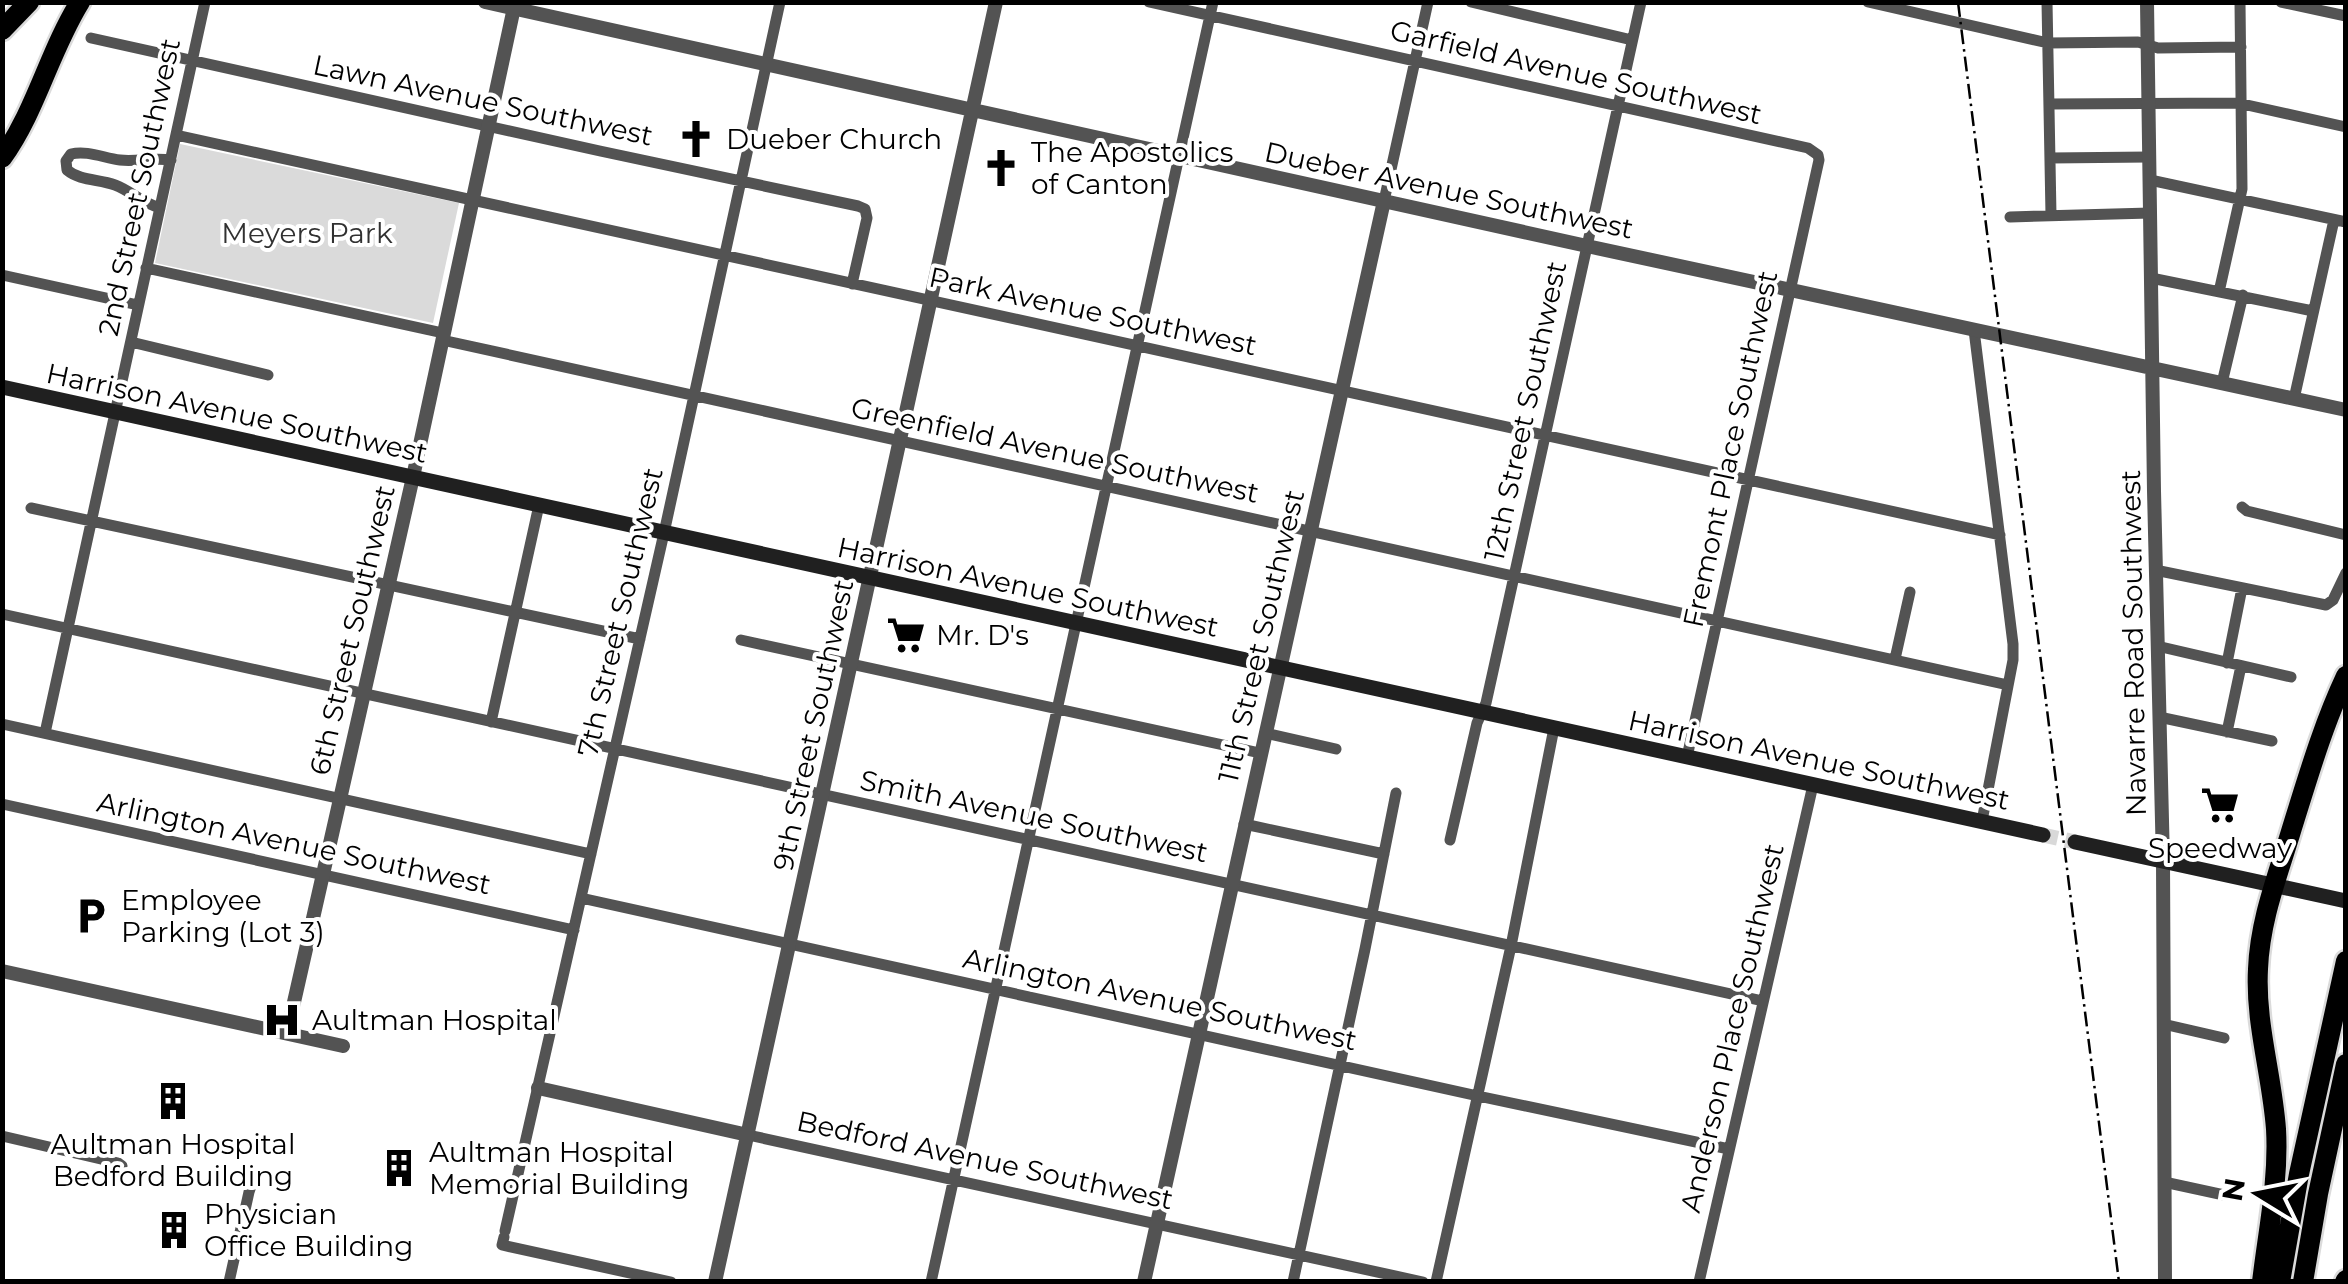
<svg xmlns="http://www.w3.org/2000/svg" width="2348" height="1284" font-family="Montserrat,sans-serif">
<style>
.green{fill:#dadada}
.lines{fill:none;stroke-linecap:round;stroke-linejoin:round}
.secondary-tunnel{stroke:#d9d9d9;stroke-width:15;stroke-dasharray:15 8;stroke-linecap:butt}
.motorway-casing{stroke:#dbdbdb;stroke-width:25}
.minor{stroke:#535353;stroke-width:11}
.tertiary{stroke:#535353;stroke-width:14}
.secondary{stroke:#202020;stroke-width:15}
.motorway{stroke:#000;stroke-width:20}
.rail{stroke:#000;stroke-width:2.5;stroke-dasharray:15 5 2.5 5;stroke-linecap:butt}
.labels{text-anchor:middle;stroke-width:8;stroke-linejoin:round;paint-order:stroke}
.street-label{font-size:28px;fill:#000;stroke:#fff}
.poi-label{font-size:28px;fill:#000;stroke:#fff;text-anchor:start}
.park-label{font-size:28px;fill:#313131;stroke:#fff}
</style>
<rect width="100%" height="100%" fill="#fff"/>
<path class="green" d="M180,144L459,203L433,323L155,263Z"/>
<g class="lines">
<path class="secondary-tunnel" d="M2043,835L2075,842"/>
<g class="motorway-casing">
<path id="motorway" d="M2,30L29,2
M2,158C36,111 49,52 80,2
M2262,1282C2268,1231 2279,1180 2276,1129C2272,1075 2255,1023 2258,969C2260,919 2278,875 2292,828C2308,777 2323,725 2346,676
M2280,1282L2299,1174L2346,961
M2303,1282L2318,1194L2346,1064
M2345,1282L2346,1280"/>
</g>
<path class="minor" d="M1149,2L1808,148L1818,155L1819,160L1687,757
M1471,2L1632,40
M1868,2L2048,43L2138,42L2158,48L2241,47
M2047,2L2051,215
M2281,2L2346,16
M91,38L600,151L858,206L865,209L867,218L852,284
M2049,104L2238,103L2346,127
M176,135L2000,535
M2050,158L2149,157
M2150,180L2346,222
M1384,201L1428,2
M160,208C142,203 131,191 115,185C99,179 80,181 67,170L66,161L71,154C87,150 104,158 120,160C137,162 153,157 171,160
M2010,217L2150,213
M146,268L443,333
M2,275L138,305
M2151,278L2313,311
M2219,292L2242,189L2240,2
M1974,330L2013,644V660L1982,821
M442,340L2008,685
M131,342L268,375
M2222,383L2243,295
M2294,399L2334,220
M2242,507L2247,511L2346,535
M31,508L640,639
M2155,570L2326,605L2333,600L2346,573
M2,614L1763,1001
M741,640L1260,753
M2157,646L2291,677
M1895,659L1910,592
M2227,663L2242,588
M2159,717L2272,741
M491,722L539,505
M2,724L591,854
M2227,732L2241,666
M45,733L205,2
M1265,733L1336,749
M2,804L574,930
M1244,824L1384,854
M1450,840L1477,723L1486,703L1641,2
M581,898L1478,1096L1729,1149
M2163,1024L2224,1038
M748,1135L1423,1282
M2,1136L118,1163L122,1166
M2164,1182L2224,1195
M505,1231L664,533L780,2
M504,1237L502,1245L671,1282
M229,1282L249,1192L255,1174
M931,1282L1213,2
M1293,1282L1365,949L1396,793
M1436,1282L1511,946L1554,728
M1699,1282L1813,785"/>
<path class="tertiary" d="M485,2L1587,246L2346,410
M2147,2L2154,491L2163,862L2165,1282
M2,971L343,1046
M287,1033L413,477L515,3
M538,1088L748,1135
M715,1282L996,2
M1144,1282L1384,201"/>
<path class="secondary" d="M2,387L2043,835
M2075,842L2346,901"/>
<use href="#motorway" class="motorway"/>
<path class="rail" d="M1958,2L2119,1282"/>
</g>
<defs>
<g id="church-bare" transform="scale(3)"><path d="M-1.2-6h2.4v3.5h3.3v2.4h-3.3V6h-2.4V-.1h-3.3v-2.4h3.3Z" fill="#000" stroke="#fff" stroke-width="2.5" paint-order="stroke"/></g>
<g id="supermarket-bare" transform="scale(3)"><path d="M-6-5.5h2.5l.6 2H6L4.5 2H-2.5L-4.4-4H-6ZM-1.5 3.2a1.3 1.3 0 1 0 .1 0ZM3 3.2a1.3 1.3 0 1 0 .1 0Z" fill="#000" stroke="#fff" stroke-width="2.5" paint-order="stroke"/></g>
<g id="parking-bare" transform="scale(3)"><path d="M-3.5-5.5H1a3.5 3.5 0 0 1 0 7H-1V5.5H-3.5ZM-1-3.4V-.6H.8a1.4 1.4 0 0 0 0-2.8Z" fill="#000" stroke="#fff" stroke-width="2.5" paint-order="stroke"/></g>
<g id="hospital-bare" transform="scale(3)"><path d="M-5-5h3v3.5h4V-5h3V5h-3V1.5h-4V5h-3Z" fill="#000" stroke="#fff" stroke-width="2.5" paint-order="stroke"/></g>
<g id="building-bare" transform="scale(3)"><path d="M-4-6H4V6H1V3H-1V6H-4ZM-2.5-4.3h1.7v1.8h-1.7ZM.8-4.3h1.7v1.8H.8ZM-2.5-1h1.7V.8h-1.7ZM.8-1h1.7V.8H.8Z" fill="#000" stroke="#fff" stroke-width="2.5" paint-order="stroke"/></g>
</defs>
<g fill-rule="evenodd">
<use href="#church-bare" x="696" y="139"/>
<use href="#church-bare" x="1001" y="168"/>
<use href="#supermarket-bare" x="906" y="635"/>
<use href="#supermarket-bare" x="2220" y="805"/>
<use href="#parking-bare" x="91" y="916"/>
<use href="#hospital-bare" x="282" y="1020"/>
<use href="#building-bare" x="173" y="1101"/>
<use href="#building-bare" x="399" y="1168"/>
<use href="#building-bare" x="174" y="1230"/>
</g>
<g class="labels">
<g class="street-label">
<text transform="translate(1576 72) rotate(13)" y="10">Garfield Avenue Southwest</text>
<text transform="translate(483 100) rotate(12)" y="10">Lawn Avenue Southwest</text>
<text transform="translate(139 187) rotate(-78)" y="10">2nd Street Southwest</text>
<text transform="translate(1449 190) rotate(12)" y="10">Dueber Avenue Southwest</text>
<text transform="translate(1093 311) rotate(12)" y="10">Park Avenue Southwest</text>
<text transform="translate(1525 411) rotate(-78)" y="10">12th Street Southwest</text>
<text transform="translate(237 413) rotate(12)" y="10">Harrison Avenue Southwest</text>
<text transform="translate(1730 449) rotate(-78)" y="10">Fremont Place Southwest</text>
<text transform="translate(1055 450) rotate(12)" y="10">Greenfield Avenue Southwest</text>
<text transform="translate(1028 587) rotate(12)" y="10">Harrison Avenue Southwest</text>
<text transform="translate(620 612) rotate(-77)" y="10">7th Street Southwest</text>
<text transform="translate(352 630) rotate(-77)" y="10">6th Street Southwest</text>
<text transform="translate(1261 636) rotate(-77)" y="10">11th Street Southwest</text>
<text transform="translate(2133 643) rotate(-91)" y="10">Navarre Road Southwest</text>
<text transform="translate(813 725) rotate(-78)" y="10">9th Street Southwest</text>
<text transform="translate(1819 760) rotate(12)" y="10">Harrison Avenue Southwest</text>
<text transform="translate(1034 816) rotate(12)" y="10">Smith Avenue Southwest</text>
<text transform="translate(294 843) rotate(12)" y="10">Arlington Avenue Southwest</text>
<text transform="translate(1160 999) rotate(12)" y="10">Arlington Avenue Southwest</text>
<text transform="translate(1732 1028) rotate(-77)" y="10">Anderson Place Southwest</text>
<text transform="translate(985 1160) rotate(12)" y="10">Bedford Avenue Southwest</text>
</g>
<g class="poi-label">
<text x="726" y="149">Dueber Church</text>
<text x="1031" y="162">The Apostolics<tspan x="1031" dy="32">of Canton</tspan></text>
<text x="936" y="645">Mr. D's</text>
<text x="2220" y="858" text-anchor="middle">Speedway</text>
<text x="121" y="910">Employee<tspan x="121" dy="32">Parking (Lot 3)</tspan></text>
<text x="312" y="1030">Aultman Hospital</text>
<text x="173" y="1154" text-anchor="middle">Aultman Hospital<tspan x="173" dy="32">Bedford Building</tspan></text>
<text x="429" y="1162">Aultman Hospital<tspan x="429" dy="32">Memorial Building</tspan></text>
<text x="204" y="1224">Physician<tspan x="204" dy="32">Office Building</tspan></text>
</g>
<g class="park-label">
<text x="307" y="243">Meyers Park</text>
</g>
</g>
<rect width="2348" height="1284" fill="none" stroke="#000000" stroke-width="10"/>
<g transform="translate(2258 1194) rotate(280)" stroke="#ffffff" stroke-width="8" paint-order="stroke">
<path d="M0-8L18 38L0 25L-18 38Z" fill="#000000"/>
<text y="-15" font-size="28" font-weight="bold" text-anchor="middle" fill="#000000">N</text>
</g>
</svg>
